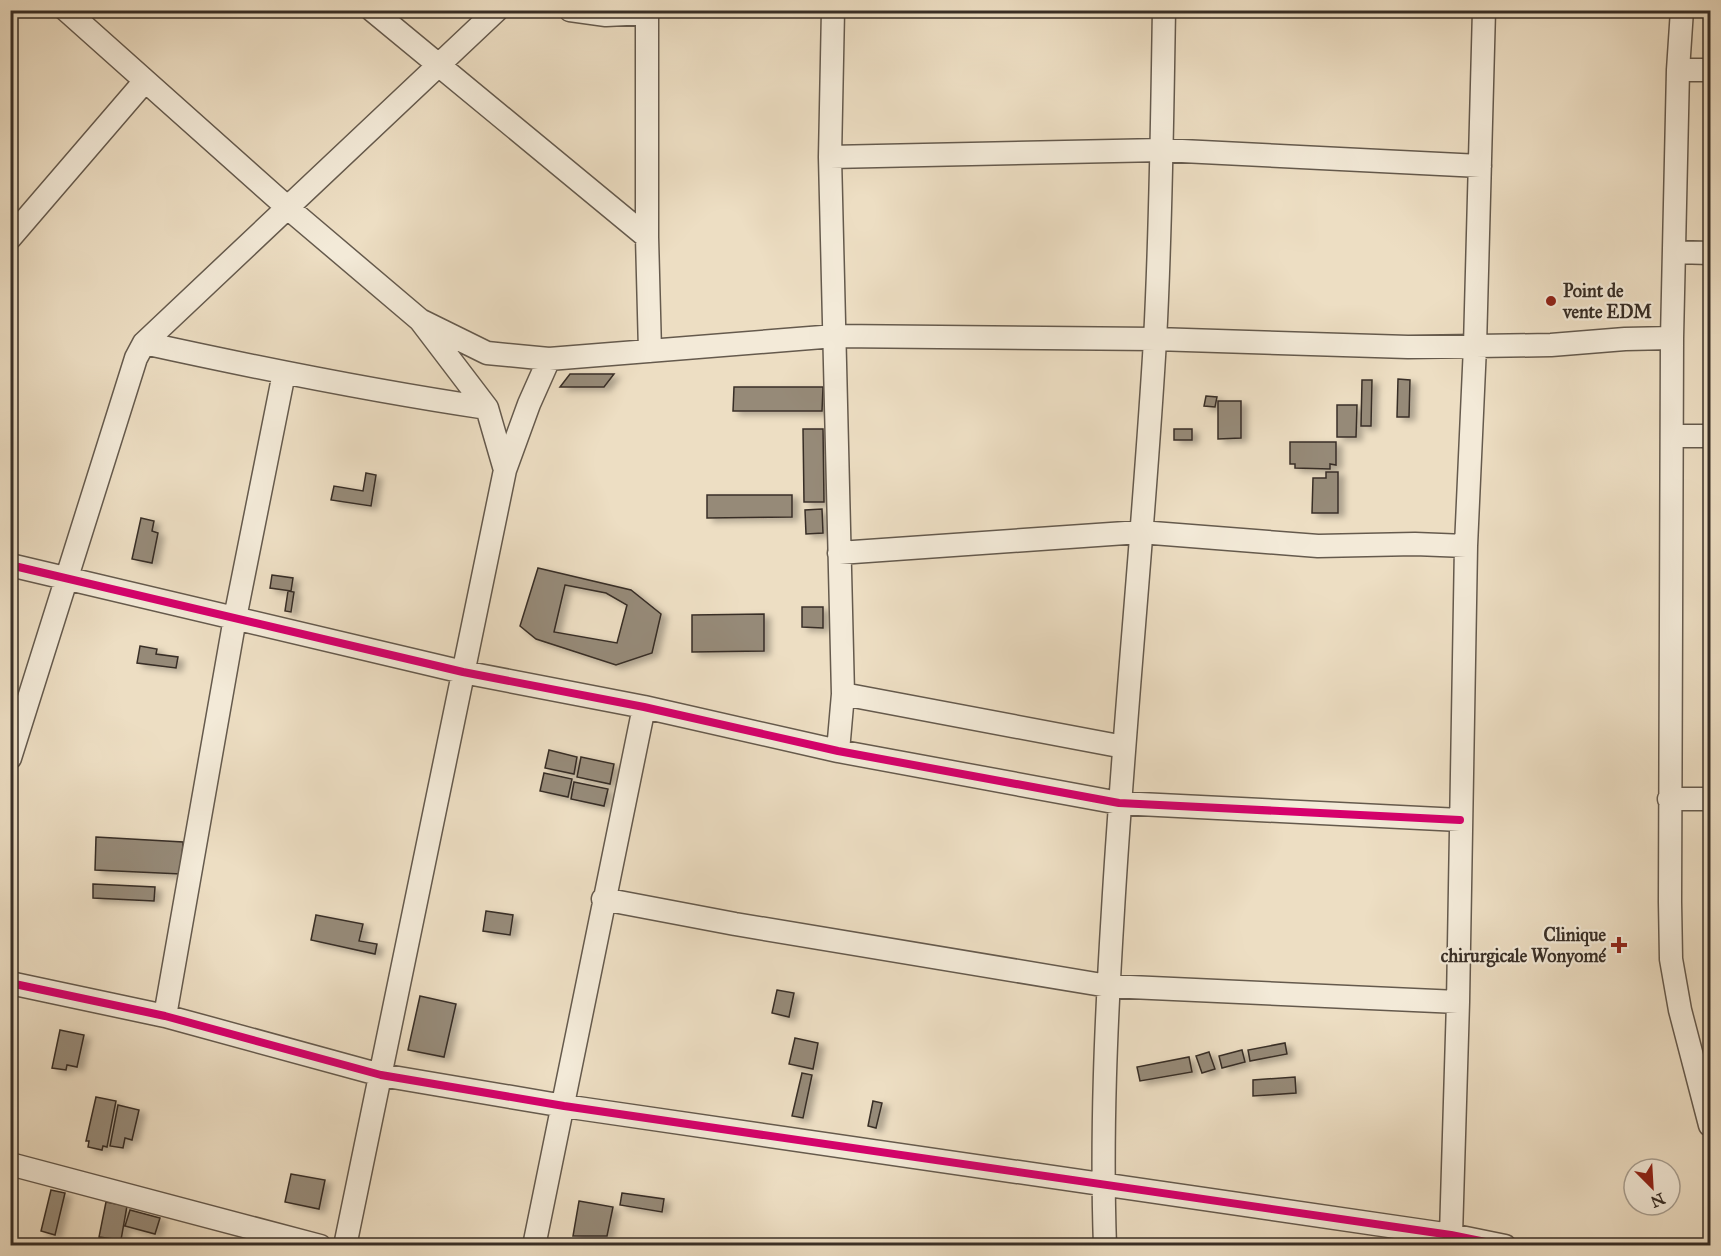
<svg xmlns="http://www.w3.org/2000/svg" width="1721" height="1256" font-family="'IM FELL Great Primer',serif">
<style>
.building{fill:#968a78;stroke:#382e26;stroke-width:1.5;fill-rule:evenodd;filter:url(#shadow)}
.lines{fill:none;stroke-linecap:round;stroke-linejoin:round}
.minor-casing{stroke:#655a4d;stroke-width:25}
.minor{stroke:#f3ead8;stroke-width:22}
.cycleway-casing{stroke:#f3ead8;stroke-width:11}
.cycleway{stroke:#d6006c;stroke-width:8}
.poi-dot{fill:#8f2418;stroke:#f3ead8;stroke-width:2}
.labels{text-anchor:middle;stroke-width:4.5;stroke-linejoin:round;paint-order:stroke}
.poi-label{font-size:18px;font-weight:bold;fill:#382e26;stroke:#f3ead8;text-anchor:start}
</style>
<defs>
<filter id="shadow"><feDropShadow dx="6" dy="3.5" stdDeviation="3" flood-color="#0004"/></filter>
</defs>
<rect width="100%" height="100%" fill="#eddec3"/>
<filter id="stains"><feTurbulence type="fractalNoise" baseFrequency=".00333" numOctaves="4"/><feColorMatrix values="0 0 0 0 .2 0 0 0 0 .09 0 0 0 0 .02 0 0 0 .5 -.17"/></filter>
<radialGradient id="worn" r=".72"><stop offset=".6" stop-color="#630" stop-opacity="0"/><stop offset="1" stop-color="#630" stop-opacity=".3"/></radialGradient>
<path class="building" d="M570,374H614L604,387H560Z
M1398,379L1410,380L1409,417H1397Z
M1362,380H1372L1371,426H1361Z
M734,387H823L822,411H733Z
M1206,396L1217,397L1215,407L1204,406Z
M1218,401H1241V438L1218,439Z
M1337,405H1357L1356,437H1337Z
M803,429H823L824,502H804Z
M1174,429H1192V440H1174Z
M1290,442H1336V465L1330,464V469L1295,468V464H1290Z
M1326,472H1338V513H1312L1313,478H1326Z
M366,473L376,475L371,506L331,500L334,486L363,491Z
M707,495H792V517L707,518Z
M822,509L823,533L806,534L805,510Z
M141,518L154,521L152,531L158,533L152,563L132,559Z
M538,568L631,590L661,614L652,653L616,665L536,639L520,626ZM565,585L606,593L627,605L617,643L554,632Z
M272,575L293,578L291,591L270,588Z
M288,591L294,592L291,612L285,611Z
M802,607H823V628L802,627Z
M764,614V651L692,652V615Z
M140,646L157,649L156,654L178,657L176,668L137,663Z
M549,750L577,757L574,774L545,768Z
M581,757L614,764L610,784L577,777Z
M544,773L572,779L568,797L540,791Z
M574,782L608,789L604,806L571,799Z
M96,837L183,842L181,874L95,870Z
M93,884L155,887L154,901L93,898Z
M486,911L513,915L510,935L483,931Z
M316,915L363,924L359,941L377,944L375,954L311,940Z
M777,990L794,993L789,1017L772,1013Z
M420,996L456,1004L444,1057L408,1050Z
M60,1030L84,1035L77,1067L67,1065L66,1070L52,1068Z
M795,1038L818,1043L813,1069L789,1064Z
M1285,1043L1287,1054L1250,1061L1248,1050Z
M1242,1050L1245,1062L1222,1068L1219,1056Z
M1209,1052L1215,1069L1202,1073L1196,1056Z
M1189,1057L1192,1072L1140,1081L1137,1067Z
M802,1073L812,1075L803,1118L792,1116Z
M1295,1077L1296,1093L1253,1096V1080Z
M96,1097L116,1101L107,1147L103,1146L102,1150L88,1147L89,1141H86Z
M873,1101L882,1103L876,1128L868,1126Z
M118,1105L139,1110L132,1140L125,1138L123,1148L110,1146Z
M291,1174L325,1180L319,1209L285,1202Z
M51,1190L65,1193L55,1235L41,1231Z
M622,1193L664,1199L662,1212L620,1205Z
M579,1201L613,1207L607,1236H573Z
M106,1202L127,1206L121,1240L99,1237Z
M130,1210L160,1218L155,1234L125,1226Z"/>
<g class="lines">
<g class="minor-casing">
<path id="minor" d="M66,10L288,208L420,320L487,408L505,470
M372,10L647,237
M570,10L606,15L646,13
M647,10V237L650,351
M1682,10L1678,70L1672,338L1670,902L1671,959L1680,1010L1710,1125
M1678,70H1710
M830,157L833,10
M10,238L145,81
M1674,252L1710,253
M420,320L487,353L549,359L835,336L1155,339L1408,347L1551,345L1625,339L1672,338
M144,343C258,368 372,391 487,408
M1672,436H1710
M839,553L1140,532L1318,546L1415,544L1466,546
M10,565L463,672L644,707L838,751L1119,803L1460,820
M843,694L1124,747
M838,751L843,694L830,157L1162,150L1480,166
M10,758L136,358L144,343L497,10
M1669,799H1710
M603,899L735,924L1108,986L1458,1002
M10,983L165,1016L381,1075L564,1106L1451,1235L1505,1246
M165,1016L235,618L284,373
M10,1164L320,1246
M1451,1235L1458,1002L1466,546L1475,346L1484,10
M345,1246L505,470L529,404L549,359
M534,1246C572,1066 606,886 644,707
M1105,1246C1101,1134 1106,1022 1113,910C1124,720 1144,530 1155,340C1161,230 1162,120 1164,10"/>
</g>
<use href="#minor" class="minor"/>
<g class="cycleway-casing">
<path id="cycleway" d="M10,565L463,672L644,707L838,751L1119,803L1460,820
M10,983L165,1016L381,1075L564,1106L1451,1235L1505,1246"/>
</g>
<use href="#cycleway" class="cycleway"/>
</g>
<g class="poi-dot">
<circle cx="1551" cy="301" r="6"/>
<path d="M1616 936h6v6h6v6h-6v6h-6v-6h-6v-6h6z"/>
</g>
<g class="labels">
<g class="poi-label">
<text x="1563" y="297">Point de<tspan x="1563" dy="21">vente EDM</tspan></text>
<text x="1606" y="941" text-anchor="end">Clinique<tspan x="1606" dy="21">chirurgicale Wonyomé</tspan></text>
</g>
</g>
<rect width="1721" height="1256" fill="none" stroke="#eddec3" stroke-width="36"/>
<rect x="12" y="12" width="1697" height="1232" fill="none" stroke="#382e26" stroke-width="3"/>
<rect x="18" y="18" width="1685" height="1220" fill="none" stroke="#382e26" stroke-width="1.5"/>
<g transform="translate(1652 1187) rotate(156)"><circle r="28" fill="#f3ead8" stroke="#a89f91" stroke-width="1.5"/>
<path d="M0-4.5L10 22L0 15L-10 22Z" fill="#8f2418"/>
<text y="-9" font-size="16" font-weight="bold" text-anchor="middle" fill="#382e26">N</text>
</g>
<rect width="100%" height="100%" filter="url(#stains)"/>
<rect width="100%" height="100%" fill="url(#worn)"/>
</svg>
